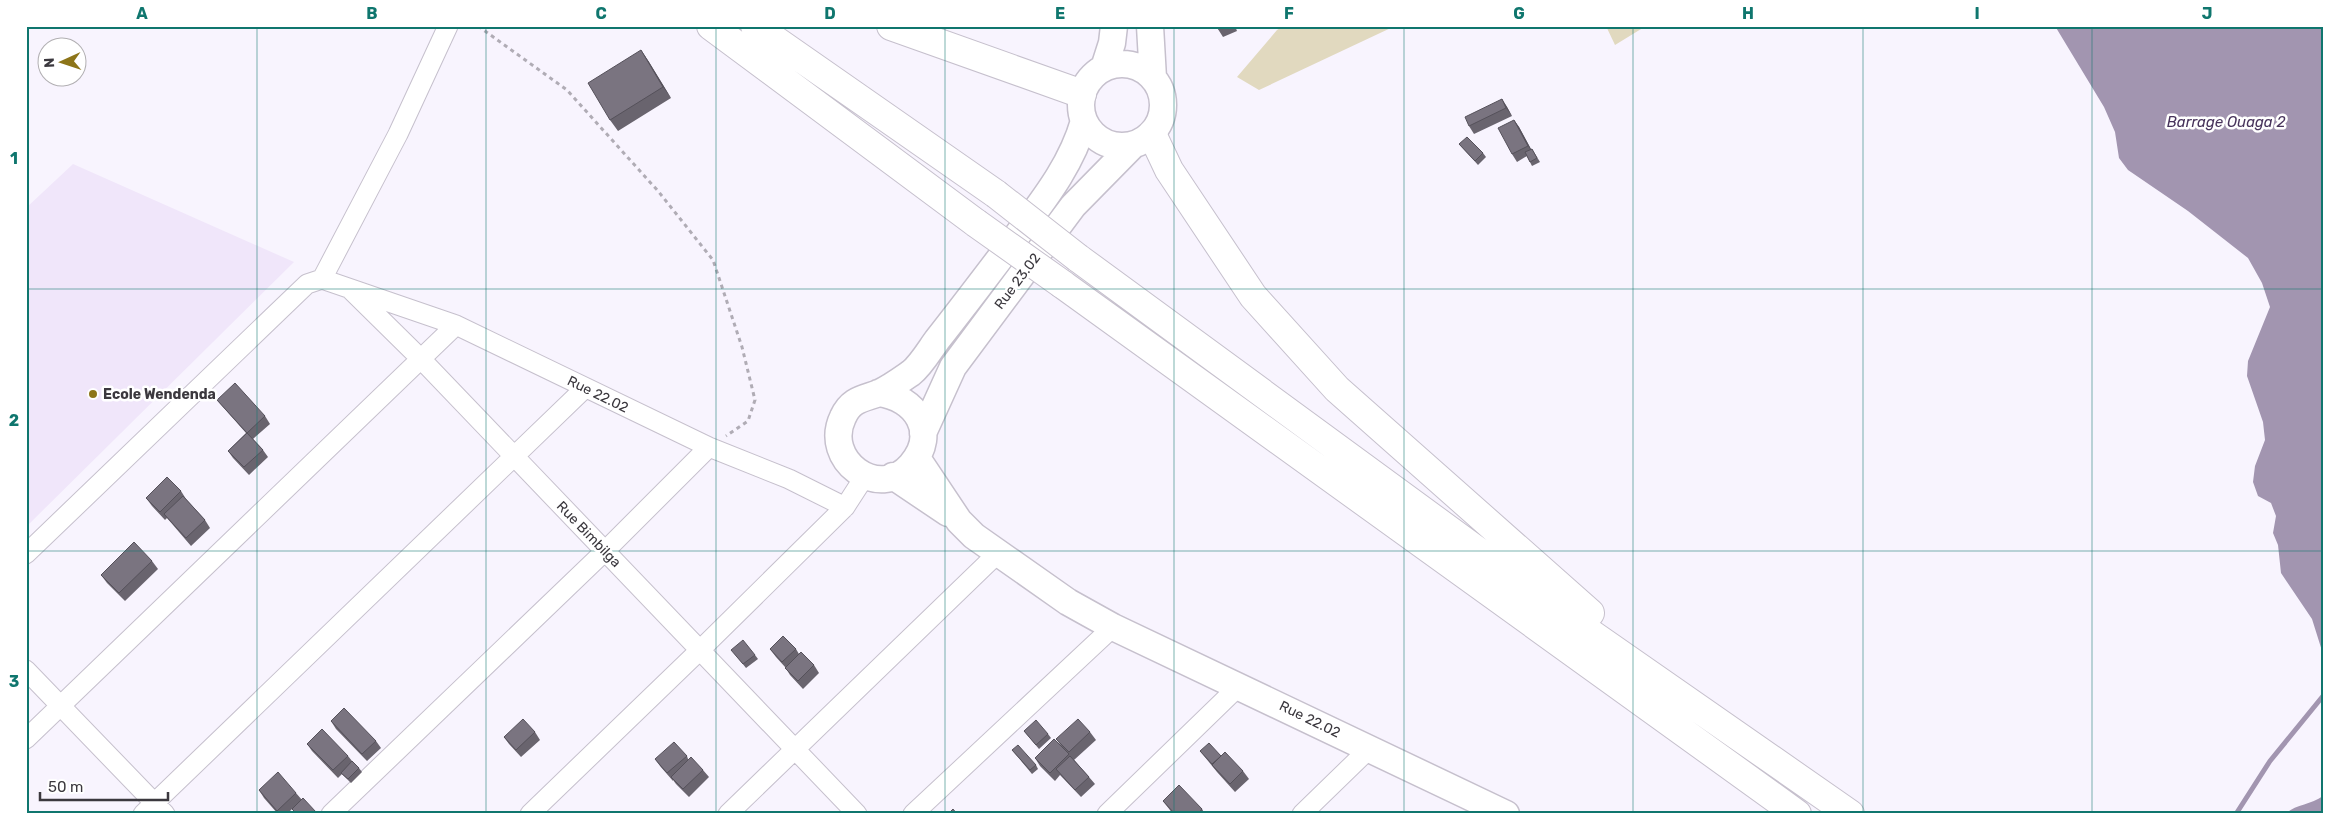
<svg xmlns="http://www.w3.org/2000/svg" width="2349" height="840" font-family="Rubik,sans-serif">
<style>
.built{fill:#f0e6fa}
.green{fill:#e1d9bf}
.water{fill:#a295b0}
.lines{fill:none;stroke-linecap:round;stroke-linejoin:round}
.stream{stroke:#a295b0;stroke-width:5}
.street-casing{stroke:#c6c0cd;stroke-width:21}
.secondary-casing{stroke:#c6c0cd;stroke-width:29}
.primary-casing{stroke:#c6c0cd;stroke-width:30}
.path{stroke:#b0acb5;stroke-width:3;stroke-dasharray:4 4;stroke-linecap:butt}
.street{stroke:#fff;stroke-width:19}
.secondary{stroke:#fff;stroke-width:26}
.primary{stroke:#fff;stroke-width:28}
.primary-bridge-casing{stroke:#c6c0cd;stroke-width:30;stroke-linecap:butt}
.primary-bridge{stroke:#fff;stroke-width:28}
.wall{fill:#69646e}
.shaded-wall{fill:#55515a}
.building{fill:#7a7480;stroke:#55515a}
.grid{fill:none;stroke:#0f766e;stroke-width:1;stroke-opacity:0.55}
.poi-dot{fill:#8d7519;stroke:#fff;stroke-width:2}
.labels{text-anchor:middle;stroke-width:5;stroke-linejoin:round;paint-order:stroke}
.street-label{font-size:14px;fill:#3b383e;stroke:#fff}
.poi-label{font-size:14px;font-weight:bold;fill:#3b383e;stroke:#fff;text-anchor:start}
.water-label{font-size:15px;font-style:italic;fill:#48345c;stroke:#fff}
.neatline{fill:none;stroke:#0f766e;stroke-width:2}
.grid-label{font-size:16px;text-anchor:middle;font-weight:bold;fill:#0f766e}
</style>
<rect width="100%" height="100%" fill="#f8f4fe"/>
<path class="built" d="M73,164L294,262L26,527V208Z"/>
<path class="green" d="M1284,26H1395L1259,90L1237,77L1277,30Z
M1606,26H1646L1615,45Z"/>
<path class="water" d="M2055,26H2323V654L2312,619L2281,573L2278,545L2273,533L2276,516L2271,503L2258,496L2253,482L2255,466L2265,440L2263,422L2247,376L2248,361L2270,307L2262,283L2248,258L2188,211L2128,170L2119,158L2115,132L2104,107Z
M2323,796V814H2285C2296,804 2311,805 2323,796Z"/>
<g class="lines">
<path class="stream" d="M2236,814L2270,761L2323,696"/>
<g class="street-casing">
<path id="street" d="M322,279L398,134L448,26
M352,291L420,358L857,814
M26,554L307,284L322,279L456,325L709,447L789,479L845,507
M26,670L165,814
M26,739L456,325
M143,814L585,388
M331,814L605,551L709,447
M530,814L700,650L845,507L865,476
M728,814L997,554
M913,814L1113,627
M1107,814L1240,685
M1302,814L1370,748"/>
</g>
<g class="secondary-casing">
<path id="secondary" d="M1150,26L1153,78
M1081 105a41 41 0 1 1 82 0a41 41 0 1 1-82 0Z
M1104,68L1112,43L1114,26
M878,393C916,397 939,433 911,465C879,502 822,460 843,417C851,399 863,399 879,393C890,388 901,380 911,373C921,365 929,351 937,340C963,307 988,274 1013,241C1041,203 1071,167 1084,121
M923,433L953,367L1073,206L1133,145
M917,458L959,521L974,536L1068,602L1113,627L1506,814
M893,476L948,513"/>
</g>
<g class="primary-casing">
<path id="primary" d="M711,26L976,223
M755,26L996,194
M891,26L1082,94
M1152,134L1169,170L1253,296L1337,389L1590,613
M1078,258L1580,626L1850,814
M1062,284L1797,814"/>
</g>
<path class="path" d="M478,26L567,90L658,191L713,260L742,347L755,400L748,421L726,436"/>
<use href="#street" class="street"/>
<use href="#secondary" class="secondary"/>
<use href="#primary" class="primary"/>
<g class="primary-bridge-casing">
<path id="primary-bridge" d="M996,194L1078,258
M976,223L1062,284"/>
</g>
<use href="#primary-bridge" class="primary-bridge"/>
</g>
<path class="wall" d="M1216,26H1235L1237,31L1223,37Z
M641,50L649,62L671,98L618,131L610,120Z
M1502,99L1507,107L1512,116L1474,134L1469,126Z
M1514,120L1519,127L1531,149H1532L1540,162L1532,166L1527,156L1517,162L1512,154Z
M1459,144L1483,153L1486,157L1478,165Z
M217,400L265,416L270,424L253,439L263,450L268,457L249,475L233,458L228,451L246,433L223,407Z
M181,491L186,499L205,520L210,528L191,546L167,518L165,520L152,506L146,498Z
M152,561L158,569L125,601L107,583L101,575Z
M770,649H796L799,654L814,665L819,673L803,689L790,675L785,667L776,657Z
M734,653L755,655L758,659L746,668Z
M331,721L376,741L381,748L367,761L336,729Z
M1024,731L1048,734L1051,738L1039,749Z
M535,732L540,740L521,757L509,744L504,737Z
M1090,732L1096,740L1074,760L1069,754L1089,777L1095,784L1081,797L1060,775L1055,781L1040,766L1035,758L1062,747L1056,739Z
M307,744L348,756L352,761L359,768L362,772L351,783L342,774L338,778L312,751Z
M1012,750L1036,765L1038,769L1032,774Z
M1200,751L1221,756L1243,771L1249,779L1235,792L1217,772Z
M687,756L688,759L703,770L709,777L689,797L676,784L673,780V781L660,766L655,759Z
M259,790L296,793L302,800L317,814H296L292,809L287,814H278L264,798Z
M1163,801L1202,809L1205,814H1173Z"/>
<path class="shaded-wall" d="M641,50L649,62L671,98L663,87Z
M1502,99L1507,107L1512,116L1506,108Z
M1514,120L1519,127L1533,153L1528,146Z"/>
<path class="building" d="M1216,26H1224L1218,29Z
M641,50L663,87L610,120L588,83Z
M1502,99L1506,108L1469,126L1465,117Z
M1514,120L1528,146L1512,154L1498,128Z
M1467,137L1483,153L1475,161L1459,144Z
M1532,149L1537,158L1530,162L1525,152Z
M235,383L265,416L247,433L217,400Z
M247,433L263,450L244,467L228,451Z
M167,477L181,491L160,512L146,498Z
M183,496L205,520L186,538L164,514Z
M134,542L152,561L119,593L101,575Z
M783,636L796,649L782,662L770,649Z
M743,640L755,655L743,664L731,650Z
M801,652L814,665L798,681L785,668Z
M344,708L376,741L362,754L331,721Z
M523,719L535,732L516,750L504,737Z
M1078,719L1090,732L1069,752L1056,739Z
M1036,720L1048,734L1036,745L1024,731Z
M322,729L348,756L333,770L307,744Z
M1054,739L1069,754L1050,773L1035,758Z
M674,742L687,756L667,773L655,759Z
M1209,743L1221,756L1212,764L1200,751Z
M1018,745L1036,765L1030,770L1012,750Z
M1225,752L1243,771L1230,784L1212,765Z
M1070,756L1089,777L1075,790L1056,769Z
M691,757L703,770L683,789L671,777Z
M352,761L359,768L348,779L341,773Z
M278,772L296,793L277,811L259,790Z
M1179,785L1202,809L1198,814H1175L1163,801Z
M303,798L316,812L313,814H297L292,809Z
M953,809L957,814H948Z"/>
<path class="grid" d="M257,26V814M486,26V814M716,26V814M945,26V814M1174,26V814M1404,26V814M1633,26V814M1863,26V814M2092,26V814M26,289H2323M26,551H2323"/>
<circle class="poi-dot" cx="93" cy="394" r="5"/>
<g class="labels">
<g class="street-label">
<text transform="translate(1017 281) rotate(-53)" y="5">Rue 23.02</text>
<text transform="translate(598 394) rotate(26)" y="5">Rue 22.02</text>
<text transform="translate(589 534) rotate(46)" y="5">Rue Bimbilga</text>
<text transform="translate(1310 719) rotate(26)" y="5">Rue 22.02</text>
</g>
<g class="poi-label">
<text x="103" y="399">Ecole Wendenda</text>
</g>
<g class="water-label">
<text x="2226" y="127">Barrage Ouaga 2</text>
</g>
</g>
<rect width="2349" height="840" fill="none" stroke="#ffffff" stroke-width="55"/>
<g transform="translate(62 62) rotate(267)"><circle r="24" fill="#ffffff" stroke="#b1afb2"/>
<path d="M0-4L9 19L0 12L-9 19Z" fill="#8d7519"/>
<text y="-8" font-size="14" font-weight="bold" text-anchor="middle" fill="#3b383e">N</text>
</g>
<path d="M40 792v8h128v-8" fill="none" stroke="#3b383e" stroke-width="2.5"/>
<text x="48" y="792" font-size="15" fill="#3b383e" stroke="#ffffff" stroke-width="4" paint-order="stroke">50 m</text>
<rect x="28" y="28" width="2294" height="784" class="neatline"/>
<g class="grid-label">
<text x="142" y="19">A</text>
<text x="372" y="19">B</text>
<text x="601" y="19">C</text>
<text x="830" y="19">D</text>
<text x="1060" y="19">E</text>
<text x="1289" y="19">F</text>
<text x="1519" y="19">G</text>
<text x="1748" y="19">H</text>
<text x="1977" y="19">I</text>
<text x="2207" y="19">J</text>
<text x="14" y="164">1</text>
<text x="14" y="426">2</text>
<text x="14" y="687">3</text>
</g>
</svg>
